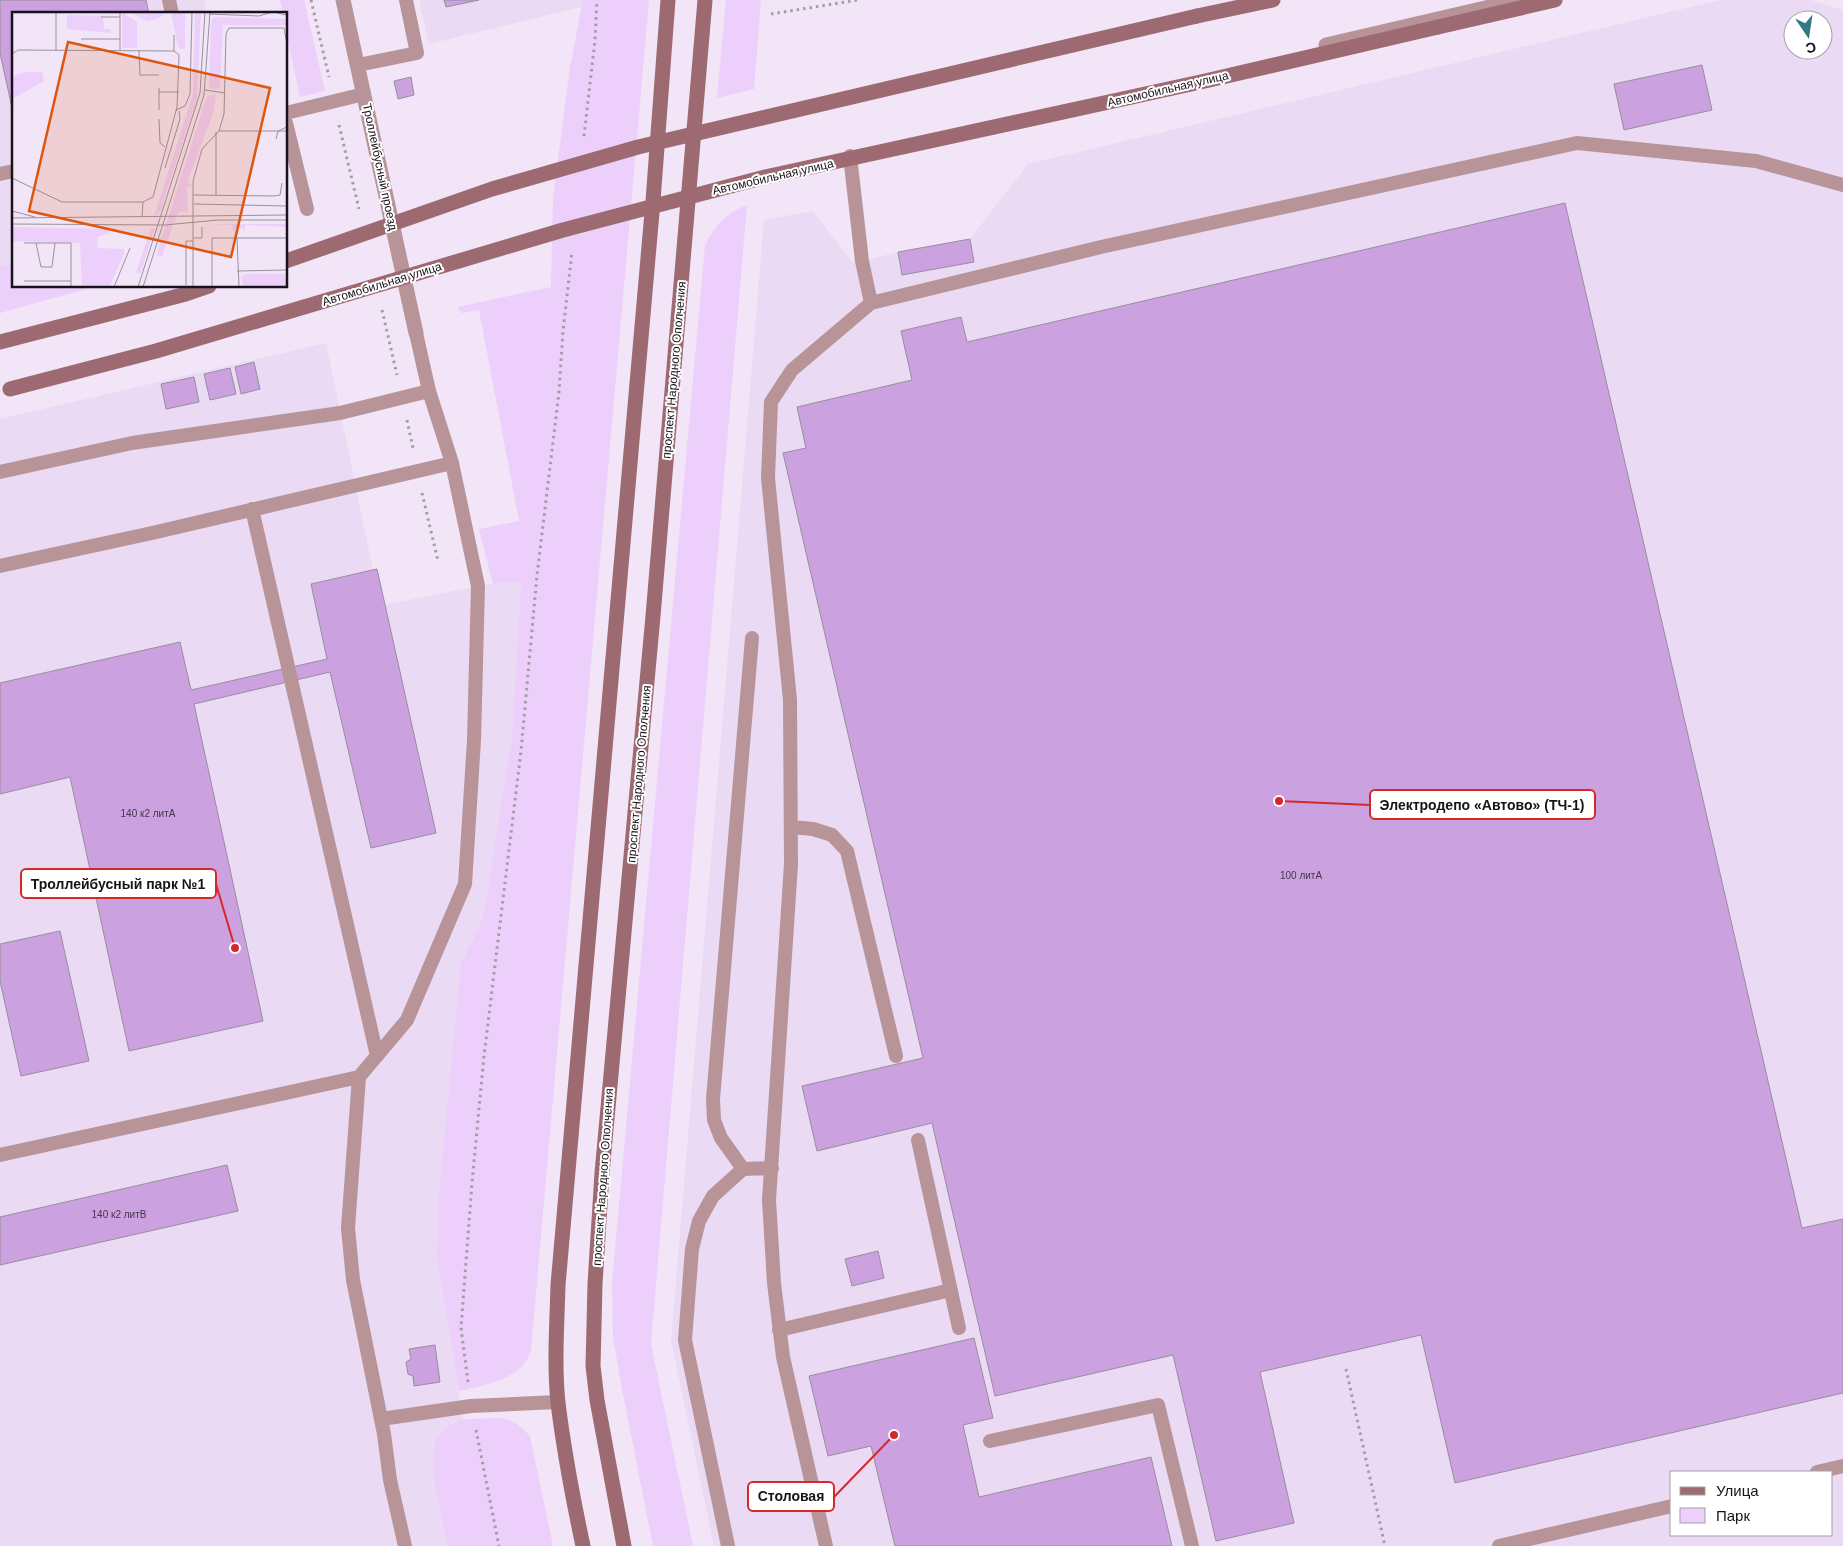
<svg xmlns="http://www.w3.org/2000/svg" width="1843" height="1546" font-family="Arial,sans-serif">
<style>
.built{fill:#ebdaf3;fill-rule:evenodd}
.green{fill:#eccffb}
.building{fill:#cba1df;stroke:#988d9e}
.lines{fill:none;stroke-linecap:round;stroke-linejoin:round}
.path{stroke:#a59caa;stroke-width:3;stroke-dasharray:2.5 4;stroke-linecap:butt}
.lane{stroke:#b89498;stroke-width:14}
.street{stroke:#b89498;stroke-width:15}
.secondary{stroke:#9d6a71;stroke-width:15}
.secondary-bridge{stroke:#9d6a71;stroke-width:15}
.labels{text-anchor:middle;stroke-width:4;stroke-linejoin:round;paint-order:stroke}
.number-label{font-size:10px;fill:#45364b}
.street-label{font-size:12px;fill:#18131a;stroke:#fff}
.inset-road{fill:none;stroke:#9a919f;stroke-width:1}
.view{fill:#de560d;fill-opacity:0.15;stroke:#de560d;stroke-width:2.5}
.inset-edge{fill:none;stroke:#18131a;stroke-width:2.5}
.leader{fill:none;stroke:#d62828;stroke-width:2}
.callout-dot{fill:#d62828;stroke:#fff;stroke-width:2}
.callout{fill:#fff;stroke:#d62828;stroke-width:2}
.callout-label{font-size:14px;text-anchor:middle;font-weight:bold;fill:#18131a}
</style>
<rect width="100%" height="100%" fill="#f1e5f7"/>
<path class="built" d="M0,0H204L207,14H14V286L0,298Z
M419,0H586L585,6L429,44Z
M1720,0H1811L1843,10V1546H714L671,1341L764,220L813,211L852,262L862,261L898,252L970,239L1028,164ZM1793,20H1823V50H1793ZM1672,1472H1832V1535H1672Z
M326,343L373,570L377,569L384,605L478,586L521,581L512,737L484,913L477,932L438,1206L437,1257L461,1407L488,1546H0V419Z"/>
<path class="green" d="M280,0H304L325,91L300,97L286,32V14H283Z
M583,0H649L531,1350C529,1355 527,1361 524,1364C508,1382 481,1386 459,1391L437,1257L438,1206L461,964L477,932L484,913L512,736L521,581L493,584L479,529L519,521L479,310L461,313L458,307L551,287L553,198L570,67Z
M726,0H761L754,89L717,98Z
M747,205L651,1344L693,1546H653L622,1389L613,1337L612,1283L705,246C715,225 725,214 747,205Z
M14,264V286H97L0,313V267Z
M501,1418C514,1420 521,1426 530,1436L553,1546H448C443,1520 431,1479 433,1454C434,1441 442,1428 454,1423C467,1417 486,1419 501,1418Z"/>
<path class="building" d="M0,0H146L149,14H14V117L0,53Z
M444,0H479L446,7Z
M1702,65L1712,110L1624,130L1614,84Z
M411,77L414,95L398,99L394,81Z
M1565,203L1802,1228L1843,1219V1393L1455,1483L1421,1335L1260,1372L1294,1523L1216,1541L1173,1355L995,1396L932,1123L817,1151L802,1086L923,1058L783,453L806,448L797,407L912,380L901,331L961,317L967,342Z
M970,239L974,262L902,275L898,252Z
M254,362L260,389L241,394L235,367Z
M230,368L236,394L210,400L204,374Z
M194,377L199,402L166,409L161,384Z
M377,569L436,833L371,848L330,672L194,704L263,1021L129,1051L70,777L0,794V683L180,642L191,690L327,659L311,584Z
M60,931L89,1061L21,1076L0,981V944Z
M227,1165L238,1211L0,1265V1217Z
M878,1251L884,1278L852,1286L845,1259Z
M974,1338L993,1418L963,1425L979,1497L1151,1457L1172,1546H895L871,1446L828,1456L809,1376Z
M435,1345L440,1382L414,1386L413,1376L408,1374L406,1362L411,1359L409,1349Z"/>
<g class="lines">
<path class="path" d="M311,0L329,77
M771,14L858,0
M339,125L359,209
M584,136L595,40L597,0
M382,310L397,375
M407,420L413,448
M422,493L438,561
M1346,1369L1385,1546
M468,1382L461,1328L472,1183L484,1056L521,751L537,575L559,392L563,331L572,252
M476,1430L499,1546"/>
<path class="lane" d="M169,0L172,14
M358,65L417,53L406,0
M286,113L364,94
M286,123L307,209
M850,156L862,261L871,303
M0,174L14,171
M0,472L132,443L340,413L429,391
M252,509L377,1056
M0,566L152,533L452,463
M791,827L813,829L832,835L847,851L896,1056
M918,1140L959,1328
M0,1155L359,1077
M743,1169L721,1138L714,1120L713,1099L752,638
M779,1330L951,1290
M381,1419L471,1406L558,1402
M990,1441L1158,1405L1192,1546
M1817,1472L1843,1466
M405,1546L390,1480L384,1434L353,1280L348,1228L359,1077L407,1020L465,884L474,740L478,586L452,463L429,391L416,333
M728,1546L685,1340L692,1249L699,1221L713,1196L743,1169L772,1168
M826,1546L783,1357L774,1283L769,1200L791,864L790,700L768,478L771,402L792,370L871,303L1101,247L1577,143L1756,161L1843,185
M1499,1546L1672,1506"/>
<path class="street" d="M343,0L416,333
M1326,45L1520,0"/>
<path class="secondary" d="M1197,16L1273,0
M1438,27L1555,0
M0,342L186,294L209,286
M583,1546C573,1499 564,1451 558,1403C554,1364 557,1324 558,1285L653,201L668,0
M624,1546L597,1400L593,1366L595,1284L602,1173L653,616L705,0"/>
<path class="secondary-bridge" d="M286,261L492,189L638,147L1197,16
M10,389L156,351L563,230L765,177L1205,81L1438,27"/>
</g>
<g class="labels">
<g class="number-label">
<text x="148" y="817">140 к2 литА</text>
<text x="1301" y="879">100 литА</text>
<text x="119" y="1218">140 к2 литВ</text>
</g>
<g class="street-label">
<text transform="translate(1168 89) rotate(-13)" y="4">Автомобильная улица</text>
<text transform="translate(380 167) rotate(78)" y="4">Троллейбусный проезд</text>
<text transform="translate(773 177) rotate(-13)" y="4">Автомобильная улица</text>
<text transform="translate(382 284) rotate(-17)" y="4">Автомобильная улица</text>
<text transform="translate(674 370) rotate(-85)" y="4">проспект Народного Ополчения</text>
<text transform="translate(639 774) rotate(-85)" y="4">проспект Народного Ополчения</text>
<text transform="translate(603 1177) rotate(-86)" y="4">проспект Народного Ополчения</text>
</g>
</g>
<g transform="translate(12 12)">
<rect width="275" height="275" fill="#f1e5f7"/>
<path d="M110,0L125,10V36H110ZM118,0H155L145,7L135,9ZM159,0H173V37H168L165,30ZM183,0H189L185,87L148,200L142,204L181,82ZM55,3L91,4L92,17H99V21L55,17ZM204,5L275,7V13H211L208,74L204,78L197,75L199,16L200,7ZM13,60H30L32,69L0,87V65ZM204,82L201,102L176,168L180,175H175L176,200H166L150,244L144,243L195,84ZM197,212H275V215L233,213L232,222L231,216H223V222L220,213ZM0,215L97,217L96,221L86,225L85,236L112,237V242L97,275H70L68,231L0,229ZM139,216H143L128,262L124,261ZM233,262H275V275H231L229,264Z" fill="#eccffb"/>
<path class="inset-road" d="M44,0V39M262,0L274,3V0M197,2L247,4L260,0M89,5H108M69,27H108M108,39V0M127,39L128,63H147M162,39V23M0,42L6,38L162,39L167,43L165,95L141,185L131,190H50L0,166M193,78L213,81M147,80H167M147,98V76M164,98L173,94L178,82L180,0M147,107L148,131L153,135M207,119H275M264,127L266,119L275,115M153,156L168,107L167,99M181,183L262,184L268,183L270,171M204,183V120M182,192L275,194M0,199L23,205M130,205L131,190M0,206L275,203M0,212L153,213L206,208H275M181,226H190V215M12,231H59V269M24,231L29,255H40L43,231M225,259L275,258M12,269H59V275M174,273V229H181M102,275L118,236M126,275L188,81L193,0M131,275L192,83L198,0M181,275V169L190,137L207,119L212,102L214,22L217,16H272L275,32M200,275V226H225M227,275L225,226H275"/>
<path class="view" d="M56,30L258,76L219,245L17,199Z"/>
<rect width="275" height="275" class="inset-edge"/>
</g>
<path class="leader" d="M1279 801L1370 805M235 948L216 884M894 1435L834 1497"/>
<g class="callout-dot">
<circle cx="1279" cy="801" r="5"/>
<circle cx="235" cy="948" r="5"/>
<circle cx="894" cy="1435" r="5"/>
</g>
<g class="callout">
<rect x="1370" y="790" width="225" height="29" rx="5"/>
<rect x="21" y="869" width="195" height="29" rx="5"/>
<rect x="748" y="1482" width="86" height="29" rx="5"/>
</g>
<g class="callout-label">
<text x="1482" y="810">Электродепо «Автово» (ТЧ-1)</text>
<text x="118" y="889">Троллейбусный парк №1</text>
<text x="791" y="1501">Столовая</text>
</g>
<rect x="1670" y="1471" width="162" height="65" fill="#ffffff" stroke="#a3a1a3"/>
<rect x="1680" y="1487" width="25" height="8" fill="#9d6a71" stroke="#a3a1a3"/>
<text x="1716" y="1496" font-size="15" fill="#18131a">Улица</text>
<rect x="1680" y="1508" width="25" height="15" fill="#eccffb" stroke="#a3a1a3"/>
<text x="1716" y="1521" font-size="15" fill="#18131a">Парк</text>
<g transform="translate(1808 35) rotate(167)"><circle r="24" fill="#ffffff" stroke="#a3a1a3"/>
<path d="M0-4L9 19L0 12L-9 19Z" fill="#337985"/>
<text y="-8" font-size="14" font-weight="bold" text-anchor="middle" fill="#18131a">С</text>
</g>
</svg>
